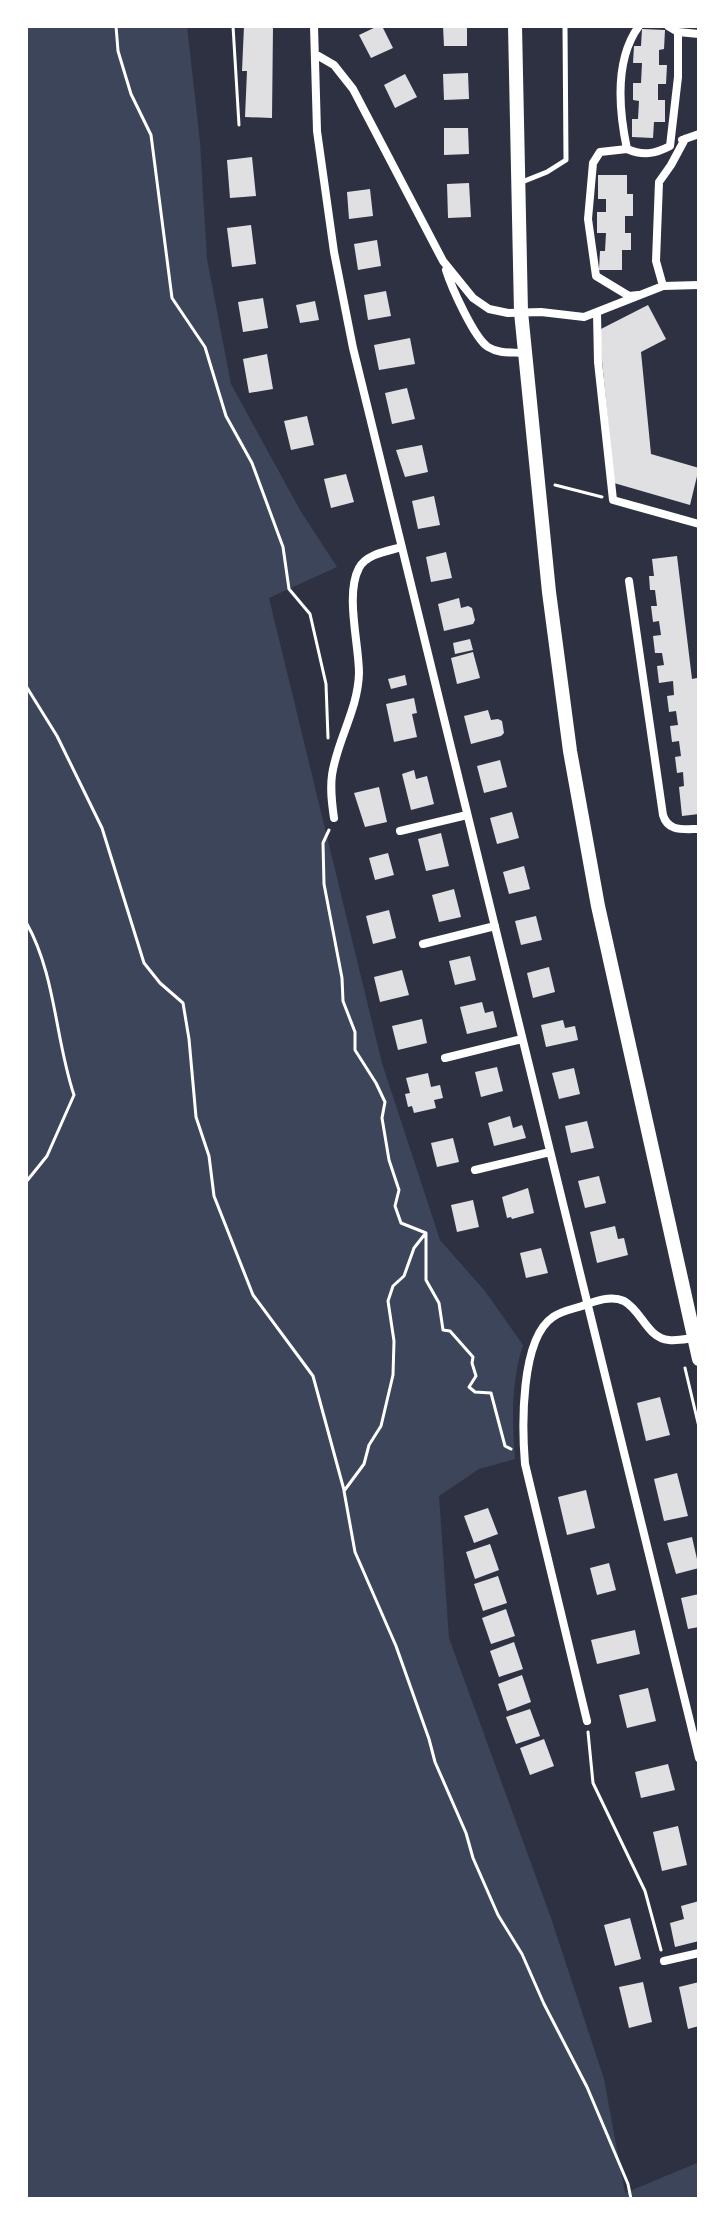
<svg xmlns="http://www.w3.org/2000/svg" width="725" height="2225" font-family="'Work Sans',sans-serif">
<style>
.green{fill:#3c4559}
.building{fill:#e0e0e3}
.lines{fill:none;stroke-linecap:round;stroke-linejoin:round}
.path{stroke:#fff;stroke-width:3}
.service{stroke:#fff;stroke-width:5}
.minor{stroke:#fff;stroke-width:8}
.secondary{stroke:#fff;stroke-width:14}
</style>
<rect width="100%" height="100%" fill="#2d3142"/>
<path class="green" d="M26,26H187L200,142L207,259L231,384L300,510L337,567L269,598L382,1063L440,1240L485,1291L523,1345C511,1383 512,1420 515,1459L479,1469L439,1496L449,1638L551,1918L604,2079L625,2193L699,2162V2199H26Z"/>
<path class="building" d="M244,26H273L272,118L245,117L247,71H242Z
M378,26H382L393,48L371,58L359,35Z
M443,26H467V46H444Z
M642,29L665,30L664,49L659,50V65H667L666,84H658V100H665V122H654L653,138L632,137V119H638L639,101L633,100V83H641L642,63H633L634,46H641Z
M468,73L469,99L444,100L443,74Z
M405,74L417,97L395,108L384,85Z
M444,128H468L469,154L444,155Z
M252,157L256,196L230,198L227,160Z
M598,175H627V194H633V216H625V233H631V250H622V270H599L600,251H605L606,233H597V212H606V199H598Z
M469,183L471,217L448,218L447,184Z
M370,189L373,216L349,219L347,192Z
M251,225L256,264L232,267L227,228Z
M377,240L381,266L358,270L354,244Z
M386,291L391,316L368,320L364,295Z
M263,298L268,328L243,332L238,302Z
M315,301L319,320L300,323L296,305Z
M648,305L666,339L641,352L651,454L699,468L690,505L614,483L599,330Z
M410,338L415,364L379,370L374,345Z
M267,354L273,389L249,393L243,359Z
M407,388L415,419L392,424L385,393Z
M307,416L314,445L291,450L284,421Z
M422,445L428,472L405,477L396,450Z
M346,474L354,502L331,508L324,479Z
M434,496L440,525L418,529L412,501Z
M446,552L452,578L431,582L426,557Z
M677,556L692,679L697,678L699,696V814L682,816L679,787L684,786L683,772L677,773L675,757L681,756L679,741L672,742L670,726L678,725L676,711L669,712L667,696L674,695L673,681L659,683L657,666L664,665L662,653H655L653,636L661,635L659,621L653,622L651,606H657L655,590H650L649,576H654L652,559Z
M459,598L461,608L468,606L472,608L475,620L473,624L444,631L438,604Z
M470,639L473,650L455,654L453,643Z
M473,652L480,678L457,684L451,658Z
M405,675L407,685L391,689L388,679Z
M414,698L417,713L412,714L417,737L394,742L386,704Z
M488,710L491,720L498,719L502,721L504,733L501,736L471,744L464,716Z
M500,760L507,787L484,793L477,766Z
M414,770L416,779L427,776L434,804L411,810L402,774Z
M379,787L387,822L365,827L354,793Z
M512,812L519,838L497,844L490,818Z
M441,833L449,866L426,871L418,839Z
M388,853L394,875L375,880L369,858Z
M524,866L530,889L509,894L503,872Z
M454,889L461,917L439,922L432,895Z
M389,910L396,938L373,944L366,916Z
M536,916L542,940L521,945L515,921Z
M470,956L476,980L455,985L449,961Z
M549,967L555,992L533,998L527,973Z
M402,970L409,995L380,1002L374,977Z
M482,1002L485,1013L493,1011L497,1027L467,1034L460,1007Z
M422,1019L427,1043L398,1050L392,1026Z
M563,1020L565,1028L575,1026L578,1040L546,1047L541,1025Z
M497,1067L503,1091L481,1097L475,1072Z
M574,1068L580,1094L559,1099L552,1073Z
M428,1073L431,1087L440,1085L443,1098L434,1100L436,1108L414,1113L412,1106L408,1107L405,1094L410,1093L406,1078Z
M510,1116L513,1128L522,1125L526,1138L494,1146L488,1123Z
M587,1121L594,1148L571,1153L565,1126Z
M453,1138L459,1162L437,1167L431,1143Z
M599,1176L606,1203L585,1208L578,1181Z
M528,1188L534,1213L512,1219L511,1217L507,1218L502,1197Z
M473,1200L479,1227L457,1232L451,1205Z
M615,1226L618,1239L624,1238L628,1255L597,1263L590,1232Z
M541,1248L548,1273L526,1278L520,1253Z
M660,1397L670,1435L646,1441L637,1403Z
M677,1473L688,1516L664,1521L654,1479Z
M586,1490L595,1528L567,1535L558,1497Z
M488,1508L498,1534L474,1543L464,1516Z
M692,1537L699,1568L676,1574L667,1543Z
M490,1544L499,1570L475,1579L466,1552Z
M609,1563L616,1590L597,1595L590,1568Z
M498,1576L507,1603L483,1611L474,1584Z
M699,1594V1627L688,1629L681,1598Z
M506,1609L515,1636L491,1644L482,1618Z
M635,1630L640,1654L597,1664L591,1640Z
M514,1642L523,1669L499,1677L490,1651Z
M522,1675L531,1702L507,1711L498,1684Z
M648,1688L656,1721L627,1728L619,1695Z
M530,1709L540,1736L516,1744L506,1717Z
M544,1739L554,1766L530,1775L520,1748Z
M668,1764L675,1790L641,1798L635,1772Z
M678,1826L687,1865L662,1871L653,1832Z
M699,1901V1941L675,1947L670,1923L684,1919L681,1906Z
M630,1918L641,1959L615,1966L604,1925Z
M643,1982L652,2022L629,2028L619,1987Z
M699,1982V2026L688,2029L679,1987Z"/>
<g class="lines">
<path class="path" d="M116,26L118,51L131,94L151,135L172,298L205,347L226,416L252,463L283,547L289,589L310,614L326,684L328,738
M233,26L239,125
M555,485L602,497
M26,686L57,736L102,828L144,963L160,983L183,1003L189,1039L196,1117L209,1156L214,1196L253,1295L313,1376L344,1490
M329,830L323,843L324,884L342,978L343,1001L355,1032V1050L376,1083L385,1102L382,1118L389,1160L399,1190L395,1206L401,1223L426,1233V1280L439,1303L443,1330L450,1331L473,1357L472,1363L476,1376L469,1387L475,1392L491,1393L505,1446L511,1449
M26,922C56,975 55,1039 74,1095L47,1156L26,1182
M425,1234L414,1248L404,1276L393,1286L388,1301L394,1341L393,1375L381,1426L369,1445L364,1464L344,1491L355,1552L396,1646L429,1739L435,1762L466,1833L473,1858L498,1915L522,1954L544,2004L587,2087L628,2184L631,2199
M685,1368L699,1427
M588,1732L593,1783L645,1891L661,1950"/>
<path class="service" d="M522,182L547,172L566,160L565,26"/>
<path class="minor" d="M314,26L317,131L334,252L353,348L699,1758
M639,26C614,60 619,111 627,149C643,156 655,154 670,146L678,77V32L668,26
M678,32L699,34
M315,54L334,65L353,89L443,261L473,298L489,309L508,313L541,312L584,317L663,286L699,285
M682,140L699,134
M627,149L600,152L593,163L588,219L596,276L629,296L638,295
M446,270C451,286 474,338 488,347C499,354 512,352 524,353
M663,286L656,261L659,182L671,165L685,139
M597,313L598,362L613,500L699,524
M629,581L663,815C668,832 683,829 699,829
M334,818C332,804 330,790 332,775C337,740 358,710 359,673C359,644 345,594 359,568C366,554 388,551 402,547
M400,831L467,815
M423,944L495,926
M445,1058L522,1039
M475,1170L550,1152
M587,1721L525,1464C522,1428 520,1339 553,1317C561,1311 573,1309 582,1306C595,1301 611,1295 624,1301C642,1311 647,1338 669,1340C677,1341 686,1339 694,1338
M664,1961L699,1953"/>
<path class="secondary" d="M515,26L521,312L549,592L570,751L598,906L699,1359"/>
</g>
<rect width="725" height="2225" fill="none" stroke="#ffffff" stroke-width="56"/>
</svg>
